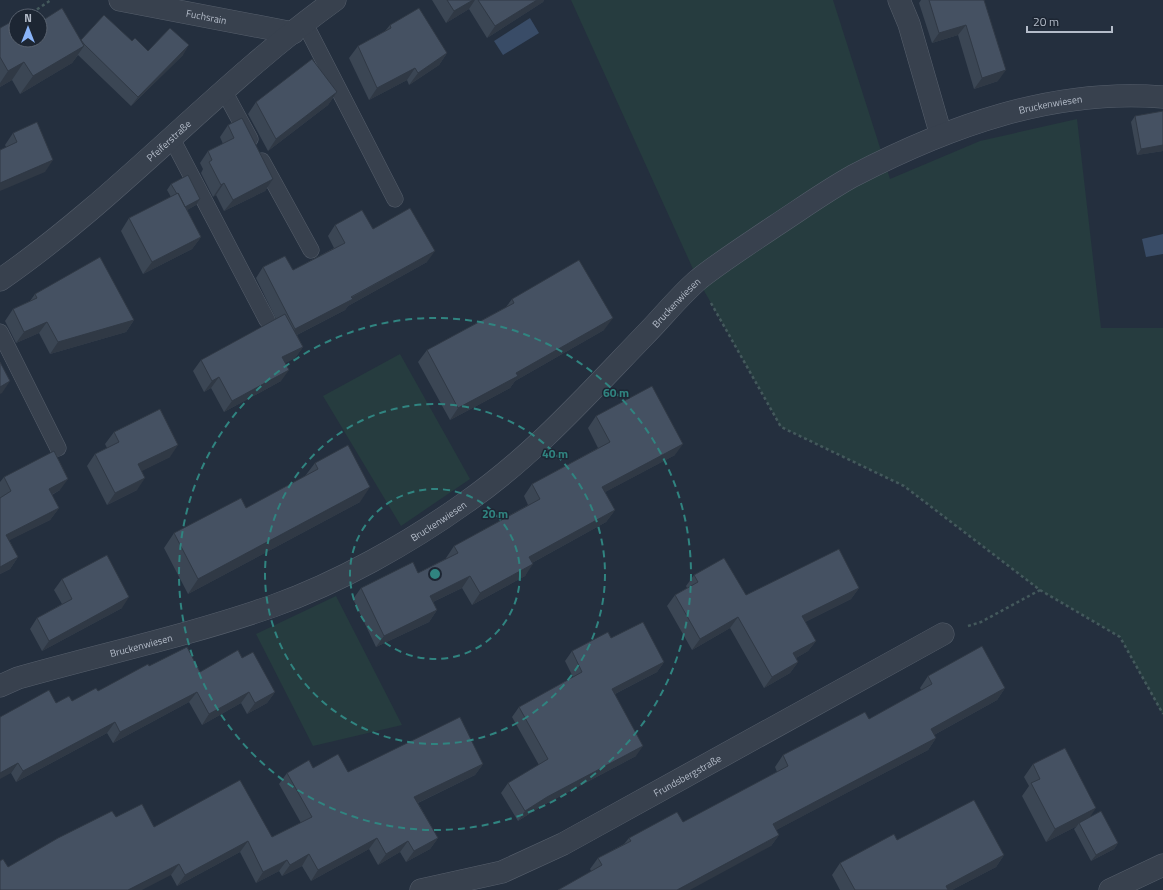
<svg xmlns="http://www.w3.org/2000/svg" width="1163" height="890" font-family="'Titillium Web',sans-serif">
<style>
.green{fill:#263c3f}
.water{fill:#394c67}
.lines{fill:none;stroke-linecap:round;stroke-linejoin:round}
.service-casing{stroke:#565f6c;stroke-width:17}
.minor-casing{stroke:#565f6c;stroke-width:23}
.path{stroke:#44595c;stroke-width:2.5;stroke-dasharray:3 3;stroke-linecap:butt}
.service{stroke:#38414e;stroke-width:16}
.minor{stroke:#38414e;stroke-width:22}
.wall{fill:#3b4654}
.shaded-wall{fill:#303945}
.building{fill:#455162;stroke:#303945}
.ring{fill:none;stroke:#308480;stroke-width:2;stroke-dasharray:7 5}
.labels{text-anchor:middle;stroke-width:3;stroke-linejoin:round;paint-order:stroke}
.street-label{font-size:10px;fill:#b4bcc9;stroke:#1d2633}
.centre{fill:#308480;stroke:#1d2633;stroke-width:2}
.ring-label{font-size:12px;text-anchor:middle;font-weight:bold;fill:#308480;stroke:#1d2633;stroke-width:3;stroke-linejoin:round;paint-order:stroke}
</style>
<rect width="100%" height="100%" fill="#242f3e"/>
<path class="green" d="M571,0H833L890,179L980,141L1077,119L1101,328H1163V715L1120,637L1040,590L904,486L781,427L698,280Z
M400,354L470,479L401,526L323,396Z
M336,596L402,725L313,746L256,634Z"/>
<path class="water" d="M530,18L539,33L503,55L494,41Z
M1163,234V254L1146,257L1142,239Z"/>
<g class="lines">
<g class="service-casing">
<path id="service" d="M304,22L395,199
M224,91L250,139
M171,137L267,320
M262,161L311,250
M0,332L58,448"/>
</g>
<g class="minor-casing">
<g id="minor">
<path id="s1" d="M120,0L293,33"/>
<path d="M899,0L909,24L941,135"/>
<path id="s2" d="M0,280C120,197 217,85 335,0"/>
<path id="s3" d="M0,686L18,678C103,654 190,635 273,606C338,583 409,543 465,503C533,456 587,395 644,336C662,318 679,296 699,279C723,260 750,243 775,226C801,209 826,191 853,176C949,126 1054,88 1163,97"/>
<path id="s4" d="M421,890L502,872L563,844L943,634"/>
<path d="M1110,890L1163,865"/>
</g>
</g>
<path class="path" d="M27,16L51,0
M711,303L781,427L904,486L1040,590L1120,637L1163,714
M968,626L981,622L1040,590"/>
<use href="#service" class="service"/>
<use href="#minor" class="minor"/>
</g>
<path class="wall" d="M432,0H544L543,2L487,38L469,9L446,23Z
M921,0H984L998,81L974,89L958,35L932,43L919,3Z
M390,25L447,53L439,65L409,85L407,80L369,100L349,58L358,46L385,31Z
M0,28L16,40L132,41L148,51L183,55L131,106L78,55L72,63L20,94L12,80L0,87Z
M337,92L328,105L268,151L248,114L256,102Z
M1163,111V151L1137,155L1131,122L1135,116Z
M228,125L273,179L265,191L224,211L216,195L213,197L201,173L203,169L200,163L208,151L223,144L220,137Z
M13,133L45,172L6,147L5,145Z
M171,184L200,199L196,205L187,210L201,237L192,249L143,274L121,231L129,218L171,197L167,190Z
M335,225L373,229L427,262L348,306L345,310L297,335L303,347L295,358L285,363L281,381L224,412L211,388L204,392L193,371L201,360L276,319L256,278L263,267L293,270L334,248L328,236Z
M35,294L134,320L126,332L50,354L39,333L16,343L5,321L13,309L30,301Z
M512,299L604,330L515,381L510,388L450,420L418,362L427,350L506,307Z
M596,416L675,455L605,492L615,510L606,522L532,563L525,576L472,605L462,588L433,602L437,610L429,622L376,647L353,599L361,588L418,573L447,558H446L454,546L528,505L524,496L532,484L598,448L588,428Z
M114,432L170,457L141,471L137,490L107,505L87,466L95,454L107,448L105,444Z
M315,463L360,502L188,594L164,548L174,533L246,508L305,476Z
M4,477L60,490L52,495L59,508L50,520L9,540L18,557L10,569L0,574V482Z
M694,575L746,595L859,588L851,599L805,622L816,641L808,651L796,658L798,662L790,673L764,688L730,628L692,650L667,606L675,595L687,588L686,586Z
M62,579L122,608L42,651L30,629L37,618L62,604L54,590Z
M611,638L664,662L657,672L615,694L636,756L540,807L518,821L501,793L508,783L539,765L512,717L519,707L573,677L565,661L572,651Z
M242,658L275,692L267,703L247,714L241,703L202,725L189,702L113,743L107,733L16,782L11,773L56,703L72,701L98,691L149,666L200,672Z
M928,676L1005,688L997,700L934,735L936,738L928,750L776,830L779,835L771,846L591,871L590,869L598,858L624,844L629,838L683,822L777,772L775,767L783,755L869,719L921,690L920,688Z
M483,764L475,775L418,803L438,838L430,849L406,862L400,852L378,865L369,849L311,881L302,866L282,876L279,871L256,883L240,852L177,886L171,875L8,867L116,817L154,827L272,837L301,823L279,784L287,773L313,768L348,772Z
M1033,764L1118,843L1114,849L1091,861L1074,829L1077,826L1046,842L1022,796L1029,786L1024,777Z
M897,840L1004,855L996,867L952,890H840L832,875L840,863Z"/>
<path class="shaded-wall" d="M473,0H475L469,9L446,23L454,11Z
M537,0H544L543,2L487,38L495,26Z
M966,25L958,35L932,43L939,33Z
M189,45L183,55L131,106L138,97Z
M84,46L72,63L20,94L33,76Z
M447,53L439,65L409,85L418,73Z
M24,62L12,80L0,87V83L8,71Z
M415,68L407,80L369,100L377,88Z
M1006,70L998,81L974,89L982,78Z
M337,92L328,105L268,151L276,139Z
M1163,145V151L1137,155L1141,149Z
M53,160L45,172L0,191V183Z
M273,179L265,191L224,211L233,200Z
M224,183L216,195L213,197L221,185Z
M200,199L196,205L180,214L184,207Z
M201,237L192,249L143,274L152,262Z
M435,251L427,262L348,306L345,310L287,340L295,329Z
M613,318L604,330L515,381L510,388L450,420L458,408L516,373Z
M134,320L126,332L50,354L58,342Z
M47,322L39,333L16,343L24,332Z
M303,347L295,358L274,369L282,357Z
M289,370L281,381L224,412L232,401Z
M219,377L211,388L204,392L212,381Z
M10,381L2,393L0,394V387Z
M683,444L675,455L594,498L602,487Z
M178,445L170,457L130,477L138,464Z
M145,478L137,490L107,505L115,493Z
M68,479L60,490L41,500L49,489Z
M370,487L360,502L188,594L198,579Z
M59,508L50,520L0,545L6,535Z
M615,510L606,522L521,569L529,557Z
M18,557L10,569L0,574V567Z
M533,564L525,576L472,605L480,593Z
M470,576L462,588L422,607L430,596Z
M859,588L851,599L795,627L802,616Z
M129,597L122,608L42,651L49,641Z
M437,610L429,622L376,647L384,636Z
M738,617L730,628L692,650L700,639Z
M816,641L808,651L786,664L793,653Z
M664,662L657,672L605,699L612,689Z
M798,662L790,673L764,688L772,677Z
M1005,688L997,700L923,741L931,729Z
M197,692L189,702L113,743L120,732Z
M249,692L241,703L202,725L209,714Z
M275,692L267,703L247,714L255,703Z
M115,722L107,733L16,782L23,771Z
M936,738L928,750L765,836L773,824Z
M643,746L636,756L540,807L518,821L525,811L547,797Z
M18,763L11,773L0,779V773Z
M483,764L475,775L407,808L414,797Z
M1096,808L1088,820L1079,823L1077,826L1046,842L1055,829Z
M779,835L771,846L690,890H677Z
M377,838L369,849L311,881L318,870Z
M438,838L430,849L406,862L414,851Z
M248,841L240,852L177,886L185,875Z
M408,841L400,852L378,865L386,854Z
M1118,843L1114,849L1091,861L1096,855Z
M309,854L302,866L282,876L290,865Z
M1004,855L996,867L952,890H943L946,886Z
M287,860L279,871L256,883L263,872Z
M179,864L171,875L142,890H128Z"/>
<path class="building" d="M447,0H473L454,11Z
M478,0H537L495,26Z
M929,0H984L1006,70L982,78L966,25L939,33Z
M62,8L84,46L33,76L24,62L8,71L0,57V28L16,19V40H40V22Z
M419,8L447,53L418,73L415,68L377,88L358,46L391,28L390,25Z
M24,14L26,16H20Z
M104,15L132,41L135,38L148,51L170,28L189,45L138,97L84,44L81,40Z
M312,59L337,92L276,139L256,102Z
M1163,111V145L1141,149L1135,116Z
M242,118L273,179L233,200L224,183L221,185L209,162L212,160L208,151L234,138L228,125Z
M37,122L53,160L0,183V150L17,142L13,133Z
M188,175L200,199L185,207L178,193L177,194L171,184Z
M178,193L201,237L152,262L129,218Z
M410,208L435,251L351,297L353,299L295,329L263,267L285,256L293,270L345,243L335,225L362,210L373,229Z
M100,257L134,320L58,342L47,322L24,332L13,309L37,298L35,294Z
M579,260L613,318L516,373L518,376L458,408L427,350L514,303L512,299Z
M285,314L303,347L282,357L289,370L232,401L219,377L212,381L201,360Z
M0,362L10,381L0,387Z
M652,386L683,444L602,487L615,510L529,557L533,564L480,593L470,576L430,596L437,610L384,636L361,588L413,562L418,573L458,553L454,546L540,499L532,484L610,442L596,416Z
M160,409L178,445L138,464L145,478L115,493L95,454L119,442L114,432Z
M348,445L370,487L198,579L174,533L241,498L246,508L318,469L315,463Z
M54,451L68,479L49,489L59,508L6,535L18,557L0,567V498L11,491L4,477Z
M839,549L859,588L802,616L816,641L793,653L798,662L772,677L738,617L700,639L675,595L698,582L694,575L724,558L746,595Z
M107,555L129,597L49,641L37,618L72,599L62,579Z
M643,622L664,662L612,689L643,746L547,797L525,811L508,783L548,759L519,707L582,672L572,651L608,632L611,638Z
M982,646L1005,688L931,729L936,738L773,824L779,835L677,890H558L602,865L598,858L631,841L629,838L677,812L683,822L788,766L783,755L865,712L869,719L932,684L928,676Z
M187,647L200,672L238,650L242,658L253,652L275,692L255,703L249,692L209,714L197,692L120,732L115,722L23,771L18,763L0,773V717L49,690L56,703L69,696L72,701L96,688L98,691L148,664L149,666Z
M460,717L483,764L414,797L438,838L414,851L408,841L386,854L377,838L318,870L309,854L290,865L287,860L263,872L248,841L185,875L179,864L128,890H0V861L3,859L8,867L58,838L112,811L116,817L142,804L154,827L240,780L272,837L312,817L287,773L309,760L313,768L338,754L348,772Z
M1065,748L1096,808L1055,829L1031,783L1040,779L1033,764Z
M974,800L1004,855L946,886L948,890H855L840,863L894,834L897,840Z
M1101,811L1118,843L1096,855L1079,823Z"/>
<g class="ring">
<circle cx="435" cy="574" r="85"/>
<circle cx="435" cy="574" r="170"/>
<circle cx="435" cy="574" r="256"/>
</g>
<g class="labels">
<g class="street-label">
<text dy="4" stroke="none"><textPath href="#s1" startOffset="88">Fuchsrain</textPath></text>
<text dy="4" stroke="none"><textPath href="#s3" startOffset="1224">Bruckenwiesen</textPath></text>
<text dy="4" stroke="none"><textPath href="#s2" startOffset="219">Pfeiferstraße</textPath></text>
<text dy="4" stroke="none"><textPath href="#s3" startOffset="795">Bruckenwiesen</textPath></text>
<text dy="4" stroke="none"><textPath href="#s3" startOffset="471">Bruckenwiesen</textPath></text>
<text dy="4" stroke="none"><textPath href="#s3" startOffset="147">Bruckenwiesen</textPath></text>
<text dy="4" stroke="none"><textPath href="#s4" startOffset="292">Frundsbergstraße</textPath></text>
</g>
</g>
<circle cx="435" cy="574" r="6" class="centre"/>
<g class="ring-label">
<text x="616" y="397">60 m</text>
<text x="555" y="458">40 m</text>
<text x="495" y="518">20 m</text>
</g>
<g transform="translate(28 28)"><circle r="19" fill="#1d2633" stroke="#59626f"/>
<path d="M0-3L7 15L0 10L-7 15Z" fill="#8ab4f8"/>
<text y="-6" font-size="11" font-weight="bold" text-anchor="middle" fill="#b4bcc9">N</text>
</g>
<path d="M1027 26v6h85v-6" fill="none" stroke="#b4bcc9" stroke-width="2"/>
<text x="1033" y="26" font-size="12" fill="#b4bcc9" stroke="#1d2633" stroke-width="3" paint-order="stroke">20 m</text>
</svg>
